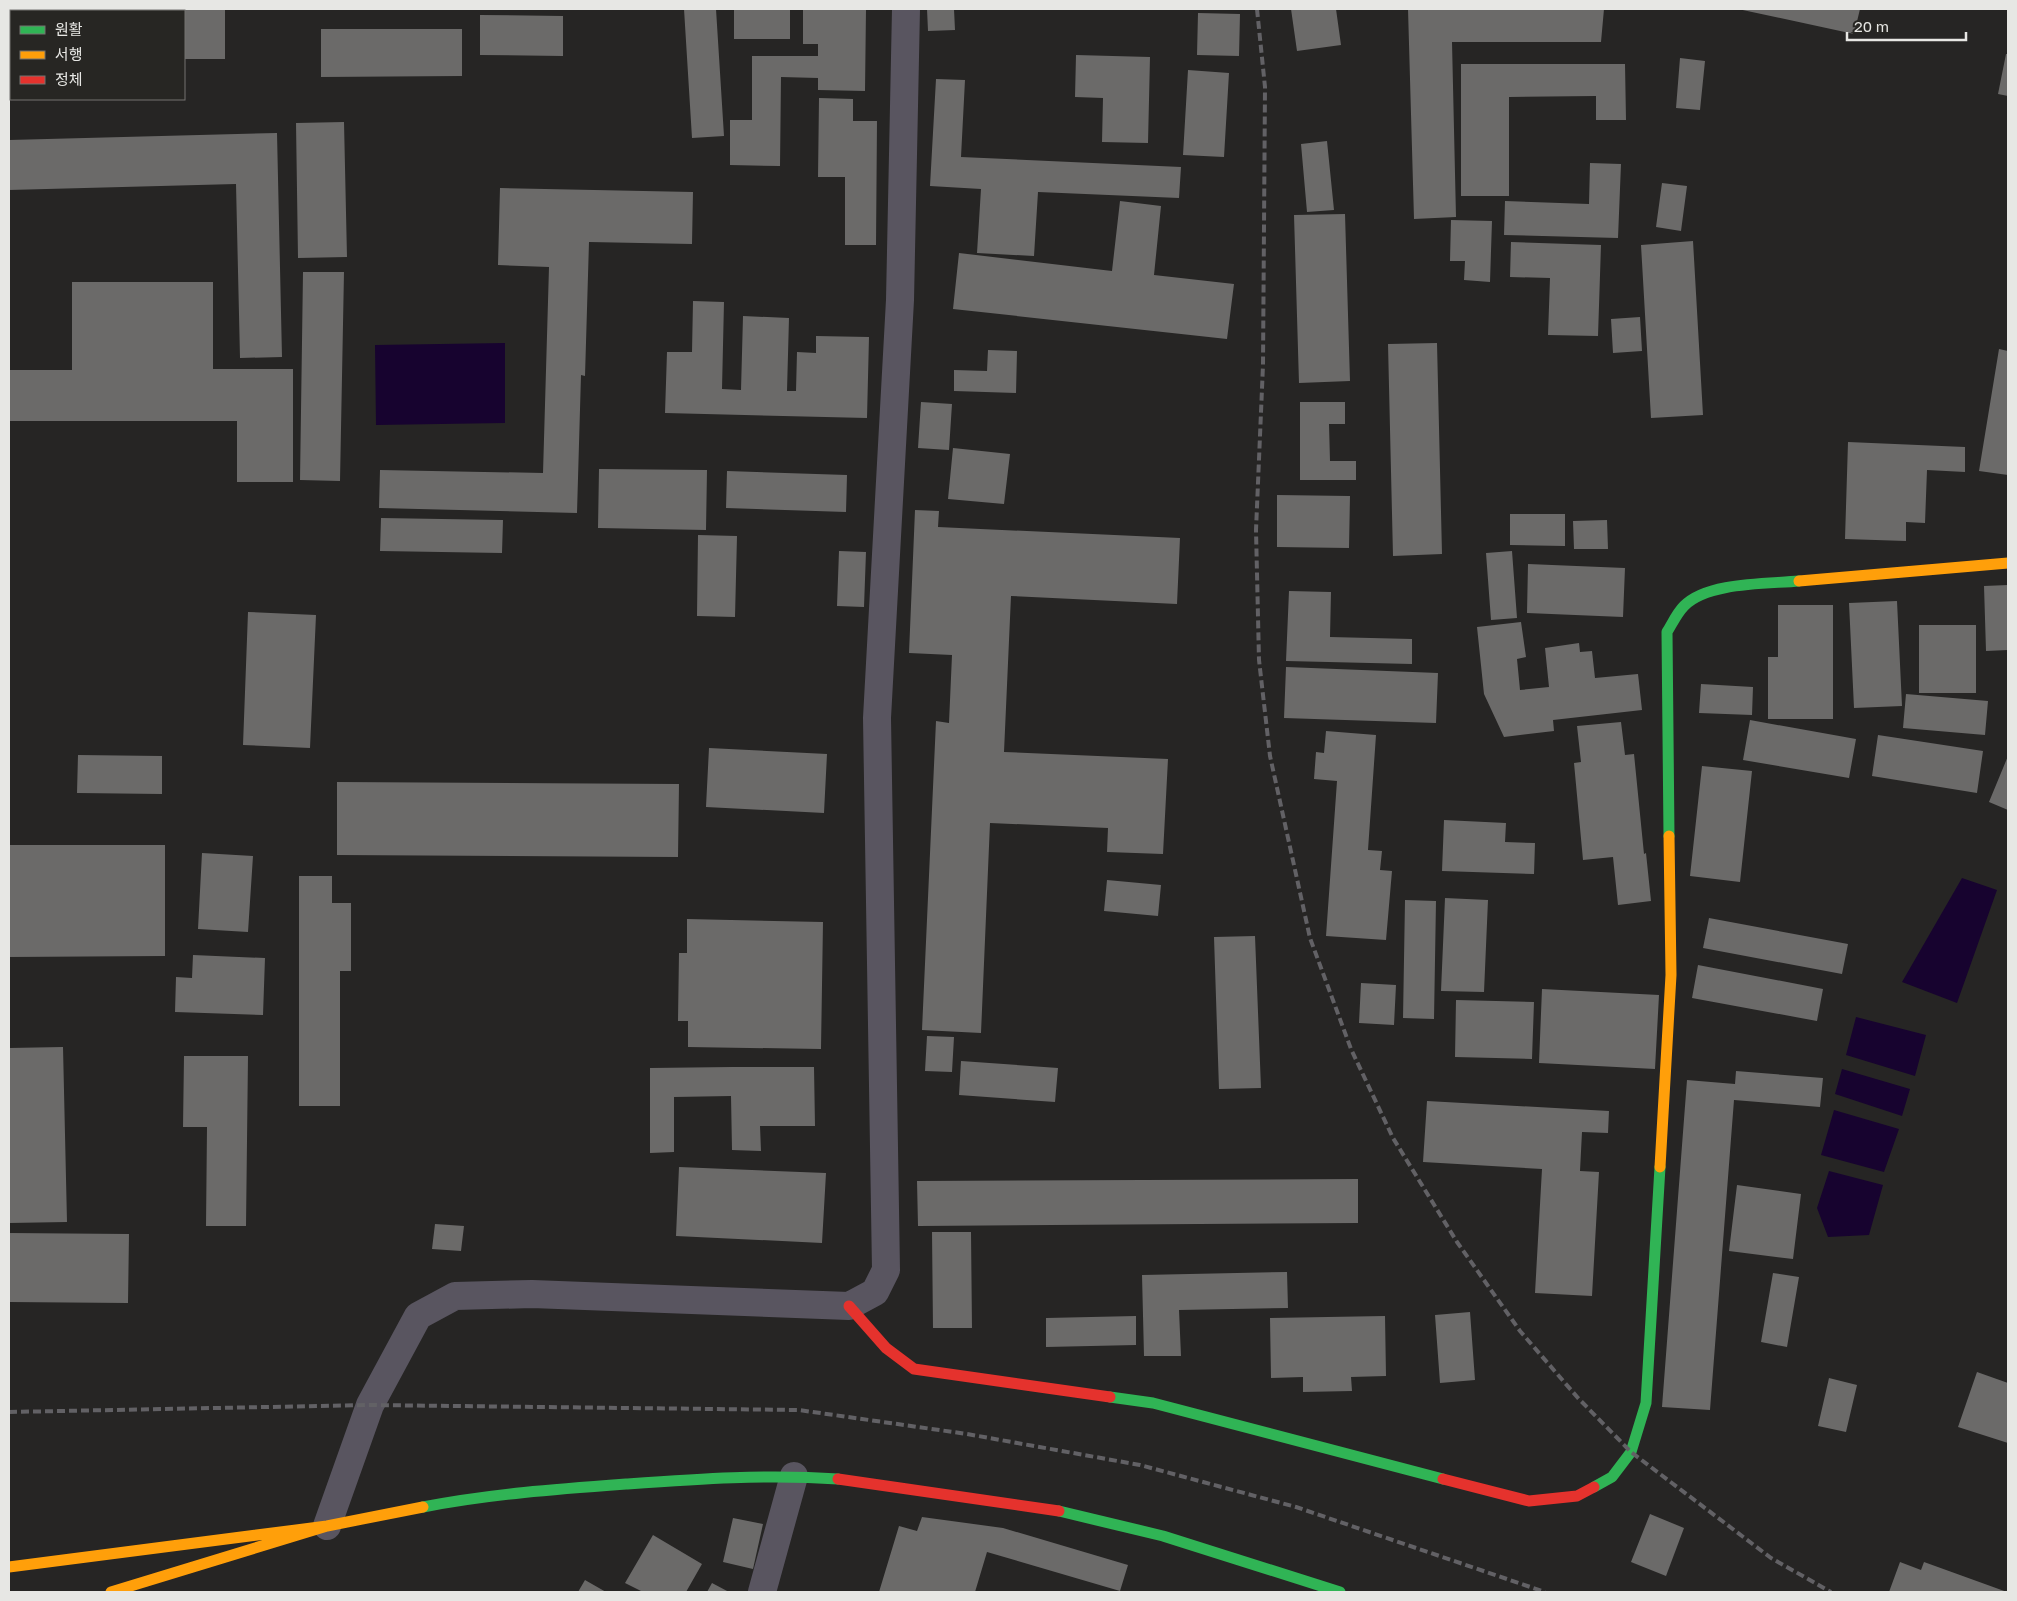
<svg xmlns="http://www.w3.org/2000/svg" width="2017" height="1601" font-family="'Golos Text','Noto Sans KR',sans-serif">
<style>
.water{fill:#17032f}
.building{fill:#6b6a69}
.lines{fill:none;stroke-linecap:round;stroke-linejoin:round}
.street{stroke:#595560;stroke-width:28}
.fast{stroke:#30b455;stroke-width:11}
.slow{stroke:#ff9f0a;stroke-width:11}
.jam{stroke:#e5322d;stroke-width:11}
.rail{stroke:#626165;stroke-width:4;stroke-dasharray:8 4;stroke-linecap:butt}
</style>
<rect width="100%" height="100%" fill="#262524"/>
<path class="water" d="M505,343V423L376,425L375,345Z
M1962,878L1997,890L1957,1003L1902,982Z
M1856,1017L1926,1035L1915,1076L1846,1055Z
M1842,1069L1910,1089L1902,1116L1835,1094Z
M1834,1110L1899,1129L1884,1172L1821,1155Z
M1829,1171L1883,1185L1869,1235L1828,1237L1817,1208Z"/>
<path class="building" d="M172,9H225V59H184V11H172Z
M684,9H716L724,136L692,138Z
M734,9H790V39H734Z
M803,9H866L865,91L818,90V78L781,77L780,166L730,165V120H752V56H818V44H803Z
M927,9H954L955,30L928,31Z
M1291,9H1336L1341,45L1297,51Z
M1408,9H1604L1601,42H1452L1456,217L1414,219Z
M1738,9H1860L1854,34Z
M1198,13L1240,14L1239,56L1197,55Z
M480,15L563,16V56L480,55Z
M321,29H462V76L321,77Z
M2006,54H2008V96L1998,94Z
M1076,55L1150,57L1148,143L1102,142L1103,98L1075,97Z
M1680,58L1705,61L1700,110L1676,108Z
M1461,64H1625L1626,120H1596V96L1509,97V196H1461Z
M1188,70L1229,73L1224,157L1183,155Z
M936,79L965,80L961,157L1181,167L1179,198L1038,192L1034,256L977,253L981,189L930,186Z
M819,98L853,99V121H877L876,245H845V177H818Z
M344,122L347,257L298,258L296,123Z
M277,133L282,357L240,358L236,184L9,190V140Z
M1327,141L1334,210L1307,212L1301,144Z
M1590,163L1621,164L1618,238L1504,235L1505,201L1589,204Z
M1662,183L1687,186L1681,231L1656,227Z
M500,188L693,192L692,244L589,242L585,376L581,375L577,513L379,508L380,470L543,473L549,267L498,265Z
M1120,201L1161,206L1154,275L1234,284L1227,339L953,309L959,253L1112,271Z
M1345,214L1350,381L1299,383L1294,215Z
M1451,220L1492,221L1490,282L1464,280L1465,261H1450Z
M1693,241L1703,415L1651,418L1641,245Z
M1511,242L1601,245L1598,336L1548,335L1550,278L1510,277Z
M303,272H344L340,481L300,480Z
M72,282H213V369H293V482H237V421H9V370H72Z
M693,301L724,302L722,389L741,390L743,316L789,318L787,391H796L797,352L816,353V336L869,337L867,418L665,413L667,352H692Z
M1640,317L1642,351L1613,353L1611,319Z
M1437,343L1442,554L1393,556L1388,344Z
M1999,349L2008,351V475L1979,471Z
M988,350L1017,351L1016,393L954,391V370L987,371Z
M921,402L952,404L949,450L918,448Z
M1300,402H1345V424H1329L1330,461H1356V480H1300Z
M1848,442L1965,447V472L1927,470L1925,523L1906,522V541L1845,539Z
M953,448L1010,454L1004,504L948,499Z
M599,469L707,470L706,530L598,528Z
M727,471L847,475L846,512L726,508Z
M1277,495L1350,496L1349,548L1277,547Z
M915,510L939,511L938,527L1180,538L1177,604L1011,596L1004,752L1168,759L1163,854L1107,852L1108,828L990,823L981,1033L922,1030L936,721L949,723L952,655L909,653Z
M1510,514H1565V546L1510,545Z
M381,518L503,520L502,553L380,551Z
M1607,520L1608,549H1574L1573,521Z
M698,535L737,536L735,617L697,616Z
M839,551L866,552L864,607L837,606Z
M1512,551L1517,618L1491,620L1486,553Z
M1528,564L1625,568L1623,617L1527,613Z
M2008,585V650L1986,651L1984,586Z
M1289,591L1331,592L1330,637L1412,639V664L1286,661Z
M1897,601L1902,706L1854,708L1849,603Z
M1778,605H1833V719H1768V657H1778Z
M248,612L316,615L310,748L243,745Z
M1521,622L1526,657L1517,659L1520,690L1549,687L1545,648L1579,643L1580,652L1592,651L1595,678L1638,674L1642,710L1553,720L1554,731L1504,737L1484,694L1477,627Z
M1919,625H1976V693H1919Z
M1286,667L1438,673L1436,723L1284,718Z
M1701,684L1753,687L1752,715L1699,713Z
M1906,694L1988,701L1985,735L1903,728Z
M1750,720L1856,739L1849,778L1743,760Z
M1621,722L1625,755L1634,754L1644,854L1646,853L1651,901L1618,905L1613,857L1583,860L1574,763L1581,762L1577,726Z
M1326,731L1376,735L1368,850L1382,851L1380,870L1392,871L1386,940L1326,936L1337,781L1314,779L1316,752L1324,753Z
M1878,735L1983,751L1977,793L1872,776Z
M709,748L827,754L824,813L706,807Z
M78,755L162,756V794L77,793Z
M2008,756V810L1989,802Z
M1702,766L1752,771L1740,882L1690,876Z
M337,782L679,784L678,857L337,855Z
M1444,820L1506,823L1505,842L1535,843L1534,874L1442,871Z
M9,845H165V956L9,957Z
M202,853L253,856L248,932L198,929Z
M299,876H332V903H351V971H340V1106H299Z
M1107,880L1161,885L1158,916L1104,911Z
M1445,898L1488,900L1484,992L1441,991Z
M1405,900L1436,901L1434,1019L1403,1018Z
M1709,918L1848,944L1842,974L1703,948Z
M687,919L823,922L821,1049L688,1047V1021H678L679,953H687Z
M1255,936L1261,1088L1219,1089L1214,937Z
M193,955L265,958L263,1015L175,1012L176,977L192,978Z
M1698,965L1823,989L1817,1021L1692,998Z
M1361,983L1396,985L1394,1025L1359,1023Z
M1542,989L1659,995L1655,1069L1539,1063Z
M1456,1000L1534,1002L1532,1059L1455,1057Z
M927,1036L954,1037L952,1072L925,1071Z
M63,1047L67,1222L9,1223V1048Z
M184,1056H248L246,1226H206L207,1127H183Z
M961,1061L1058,1068L1055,1102L959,1095Z
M732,1067H814L815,1126H760L761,1151L732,1150L731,1096L674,1097V1152L650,1153V1068Z
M1736,1071L1823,1078L1820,1107L1734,1100L1710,1410L1662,1407L1687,1080L1735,1084Z
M1427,1101L1609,1111L1608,1133L1582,1132L1580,1171L1599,1172L1592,1296L1535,1293L1542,1169L1423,1162Z
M679,1167L826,1173L822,1243L676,1236Z
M1358,1179V1223L918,1226L917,1181Z
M1737,1185L1801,1194L1793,1259L1729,1251Z
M435,1224L464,1226L461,1251L432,1249Z
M932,1232H971L972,1328H933Z
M9,1233L129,1234L128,1303L9,1302Z
M1287,1272L1288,1308L1179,1310L1181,1356H1144L1142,1275Z
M1773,1273L1799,1277L1787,1347L1761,1342Z
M1470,1312L1475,1380L1440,1383L1435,1315Z
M1136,1316V1345L1046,1347V1318Z
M1385,1316L1386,1376L1351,1377L1352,1391L1303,1392V1377L1271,1378L1270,1318Z
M1977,1372L2008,1383V1443L1958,1427Z
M1829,1378L1857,1385L1846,1432L1818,1426Z
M1650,1514L1684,1528L1666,1576L1631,1562Z
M922,1517L1003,1528L1128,1565L1120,1591L987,1552L975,1592H879L899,1526L917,1531Z
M733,1518L763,1524L753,1569L723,1562Z
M653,1535L702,1564L686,1592H643L625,1583Z
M1900,1562L1921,1570L1924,1562L2007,1592H1889Z
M585,1580L606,1592H578Z
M712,1583L729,1592H707Z"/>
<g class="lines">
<path class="street" d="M327,1526L370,1405L418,1316L455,1296L532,1294L849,1306L875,1292L886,1270L877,718L900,300L906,9
M762,1592L794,1476"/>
<path class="fast" d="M1669,836L1667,632C1672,624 1677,613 1684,606C1707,582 1767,584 1799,581
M1110,1397L1153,1403L1443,1479
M1594,1487L1612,1477L1631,1452L1646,1403L1660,1167
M423,1507C490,1494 558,1489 626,1484C697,1479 767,1474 838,1479
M1059,1511L1163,1536L1340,1592"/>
<path class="slow" d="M1799,581L2008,563
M1660,1167L1671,975L1669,836
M9,1567L327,1526L423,1507
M111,1592L327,1526"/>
<path class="jam" d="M849,1306L886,1348L914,1369L1110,1397
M838,1479L1059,1511
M1443,1479L1529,1501L1577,1496L1594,1487"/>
<path class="rail" d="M1257,9L1265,87L1263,365L1256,530L1259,660L1270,756L1310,938L1351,1049L1393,1138L1457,1242L1520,1331L1578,1398L1631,1452L1771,1558L1831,1592
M9,1412L370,1405L799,1410L967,1434L1140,1465L1296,1507L1545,1592"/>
</g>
<rect width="2017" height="1601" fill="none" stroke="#e7e7e4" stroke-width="20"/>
<rect x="10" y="10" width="175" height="90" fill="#272623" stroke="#747370"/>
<rect x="20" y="26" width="25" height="8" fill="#30b455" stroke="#747370"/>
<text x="55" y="35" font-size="15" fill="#e7e7e4">원활</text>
<rect x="20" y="51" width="25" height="8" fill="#ff9f0a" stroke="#747370"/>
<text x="55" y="60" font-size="15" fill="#e7e7e4">서행</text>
<rect x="20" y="76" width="25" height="8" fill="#e5322d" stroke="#747370"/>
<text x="55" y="85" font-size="15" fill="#e7e7e4">정체</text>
<path d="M1847 32v8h119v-8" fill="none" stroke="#e7e7e4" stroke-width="2.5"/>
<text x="1854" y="32" font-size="15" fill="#e7e7e4" stroke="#272623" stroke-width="4" paint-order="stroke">20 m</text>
</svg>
